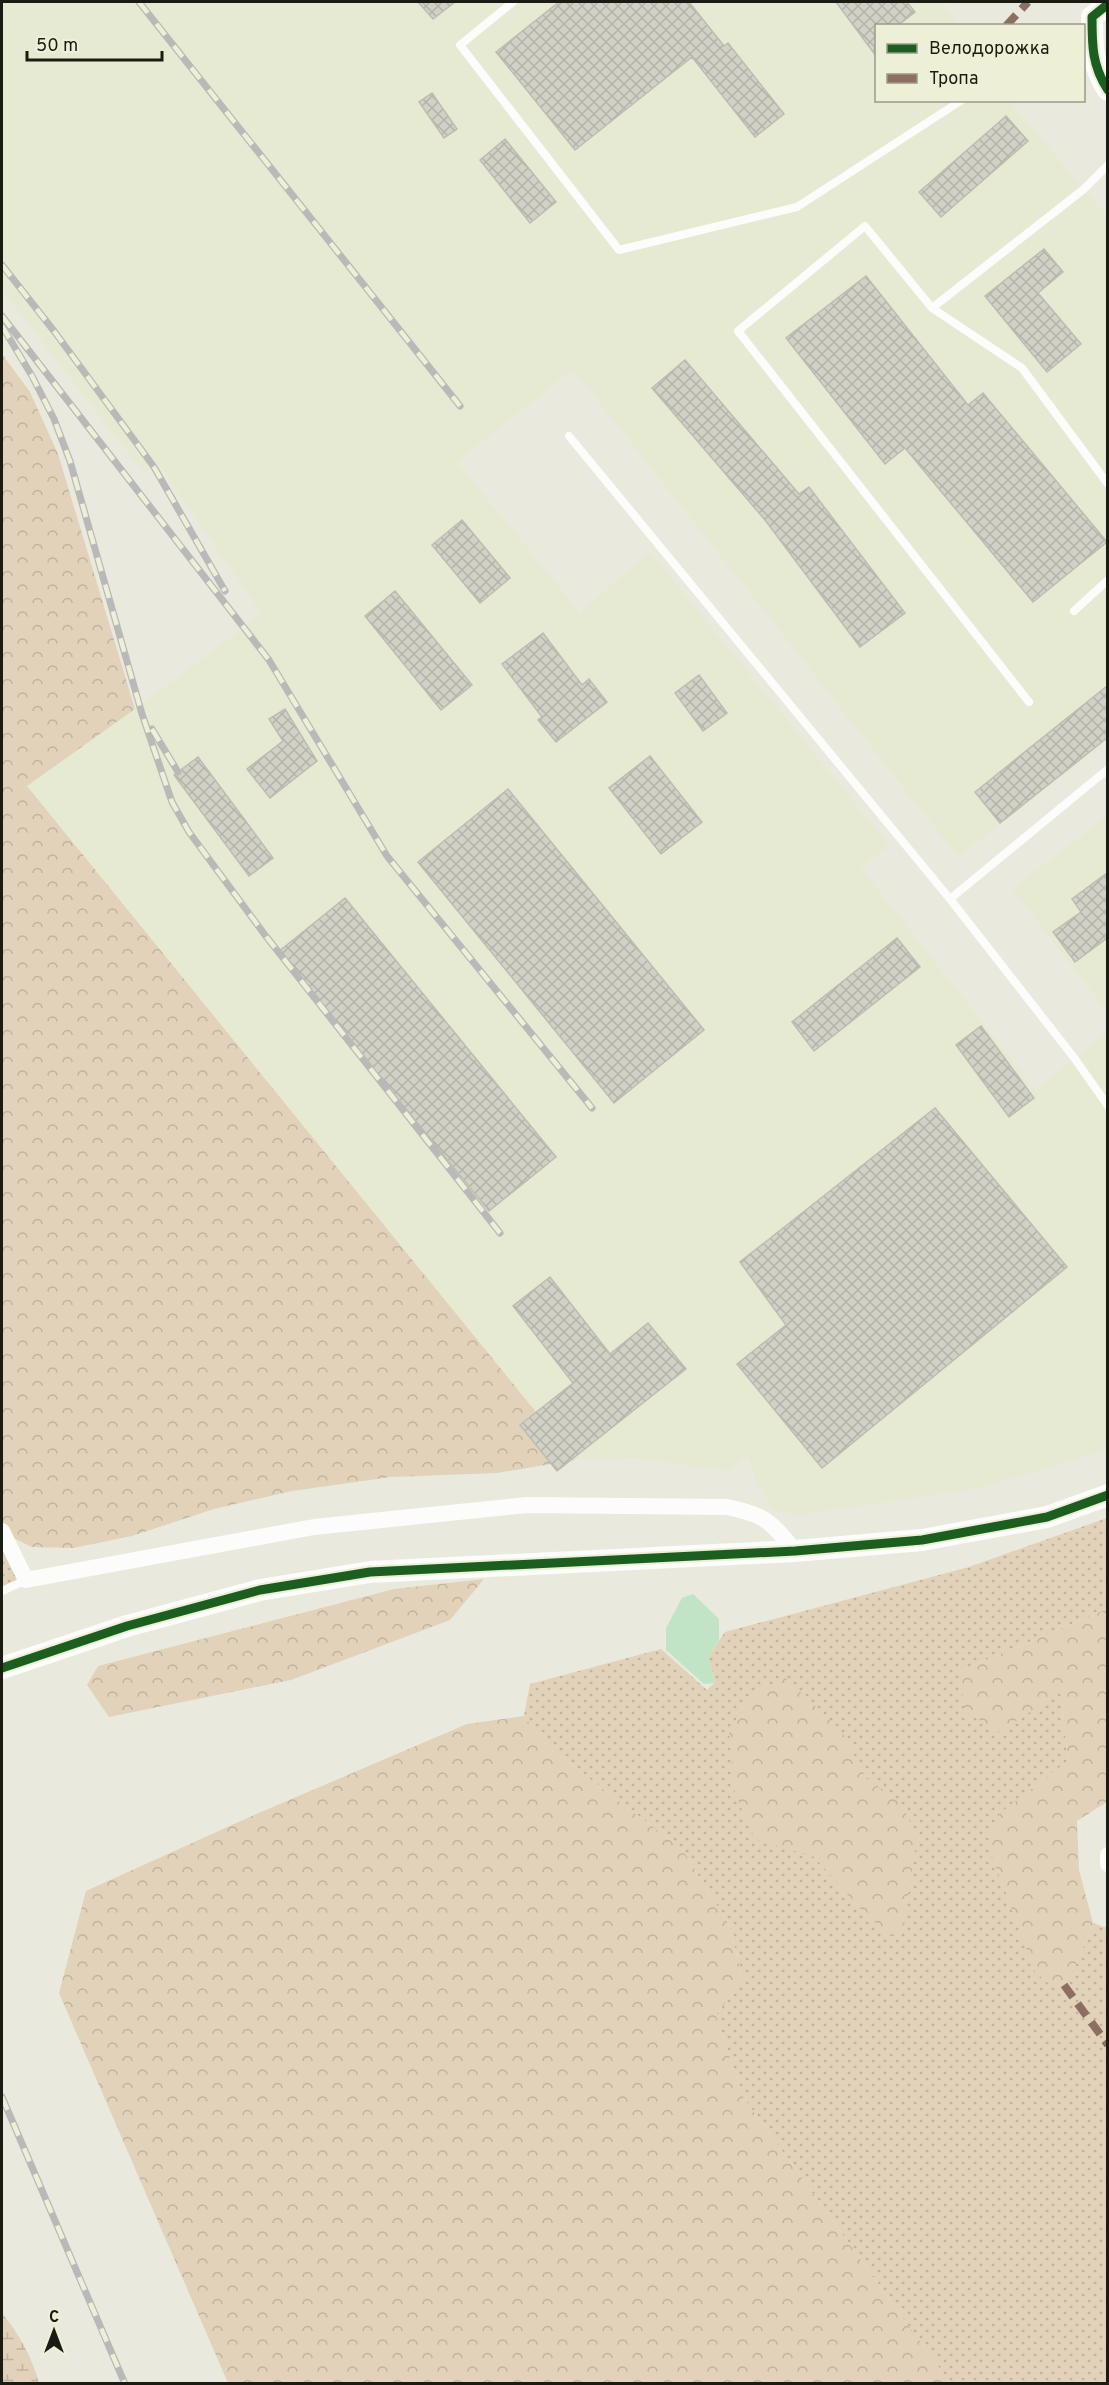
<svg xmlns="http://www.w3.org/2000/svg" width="1109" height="2385" font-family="Overpass,sans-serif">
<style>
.built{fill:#e7ead2}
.grass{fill:url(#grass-dots)}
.forest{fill:url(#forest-crowns)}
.wetland{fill:url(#wetland-marsh)}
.water{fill:#c1e4c6}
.building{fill:url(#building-cross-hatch);stroke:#bdbcb2;stroke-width:1.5}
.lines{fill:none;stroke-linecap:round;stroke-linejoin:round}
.lane{stroke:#fcfcfa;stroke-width:8}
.street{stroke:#fcfcfa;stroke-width:16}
.secondary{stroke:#fcfcfa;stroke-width:22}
.rail-casing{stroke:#b9bab7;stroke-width:7}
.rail{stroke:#edf0d7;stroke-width:4.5;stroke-dasharray:14;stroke-linecap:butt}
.quiet{stroke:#8d6e63;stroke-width:8;stroke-dasharray:15 8;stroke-linecap:butt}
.cycleway-casing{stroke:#edf0d7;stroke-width:13}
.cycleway{stroke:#1b5e20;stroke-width:9}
</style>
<defs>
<pattern id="grass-dots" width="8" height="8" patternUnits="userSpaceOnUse" patternTransform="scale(1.5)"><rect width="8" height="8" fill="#e1d2b9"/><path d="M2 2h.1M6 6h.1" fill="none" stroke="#c0b49e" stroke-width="1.8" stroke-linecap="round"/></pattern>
<pattern id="forest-crowns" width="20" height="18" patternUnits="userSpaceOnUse" patternTransform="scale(1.5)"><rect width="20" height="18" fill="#e1d2b9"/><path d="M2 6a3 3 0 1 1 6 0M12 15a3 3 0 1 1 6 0" fill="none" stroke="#c0b49e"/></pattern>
<pattern id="wetland-marsh" width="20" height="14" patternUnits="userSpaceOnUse" patternTransform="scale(1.5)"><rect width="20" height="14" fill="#e1d2b9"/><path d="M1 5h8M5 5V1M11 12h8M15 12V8" fill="none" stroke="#c0b49e"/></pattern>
<pattern id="building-cross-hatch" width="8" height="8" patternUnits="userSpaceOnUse" patternTransform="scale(1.5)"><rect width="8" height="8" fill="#d2d1c6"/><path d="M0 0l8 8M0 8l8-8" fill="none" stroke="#b4b3a9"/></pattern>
</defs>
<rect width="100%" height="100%" fill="#e9eadd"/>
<path class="built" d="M2,2H946L943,4L957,25L876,26V100L1009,101L1107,216V742L958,857L573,369L457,462L580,612L650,552L889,845L861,868L1036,1090L1107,1032V1450L979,1488L800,1515L774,1511L757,1483L748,1456L726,1471L634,1458L575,1460L27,785L135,709L262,614L158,464L144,473L2,290Z
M1107,816V1011L1012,889Z"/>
<path class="grass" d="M1107,1518V1609L960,1671L1061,1691L1068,1761L1001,1813L1059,1993L1077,1962L1093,1923L1107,1928V2383H950L743,2097L716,2015L743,1979L729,1925L682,1849L549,1748L524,1716L530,1684L661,1649L707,1690L715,1682L708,1657L725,1632L969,1567Z
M2,1531L26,1580L2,1591Z"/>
<path class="forest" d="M2,354L30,392L58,454L135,709L27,786L575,1460L497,1473L391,1477L292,1491L214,1509L132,1536L73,1548L32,1547L3,1533Z
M484,1579L450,1620L291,1680L109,1717L87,1685L98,1666L394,1589Z
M1107,1609V1802L1077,1821L1079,1870L1093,1923L1077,1962L1060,1993L1035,1972L987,1843L1000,1813L1068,1761L1061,1692L999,1732L964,1711L960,1671Z
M786,1678L842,1732L866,1778L902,1804L917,1838L903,1927L892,1937L865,1914L814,1857L755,1839L735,1794L729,1733L750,1693Z
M524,1716L549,1748L682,1849L729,1925L743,1979L716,2015L743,2097L950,2383H228L59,1993L86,1891L254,1815L467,1724Z"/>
<path class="wetland" d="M2,2313C20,2335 31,2356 39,2383H2Z"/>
<path class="water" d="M693,1594L719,1619V1640L708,1657L715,1683L704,1684L666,1650V1628L682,1598Z"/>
<path class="building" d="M418,2H455L433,19Z
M559,2H689L724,46L728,43L784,114L755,137L692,57L575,150L496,52Z
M836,2H907L915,12L897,26H876V56Z
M432,93L457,129L444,138L419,102Z
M1006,116L1028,141L941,217L919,192Z
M505,139L556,202L530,223L480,160Z
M1044,249L1063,272L1038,293L1081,344L1047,372L985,296Z
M866,276L968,405L983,393L1107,542L1033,602L905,448L885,464L786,338Z
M685,360L799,494L809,487L905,613L860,647L765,520L652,388Z
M462,520L510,578L480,603L432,545Z
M395,591L472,685L441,710L365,616Z
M543,633L582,685L589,679L607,702L556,742L538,720L542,717L502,664Z
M699,675L727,713L703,731L675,693Z
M1107,686V738L1000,823L975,792Z
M285,709L317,761L270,798L247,769L283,741L269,719Z
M650,756L702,822L661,854L609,788Z
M198,757L273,858L249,876L174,775Z
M508,789L704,1030L614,1103L418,862Z
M1107,873V938L1075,962L1053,932L1081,912L1072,899Z
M345,898L556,1157L489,1211L278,952Z
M897,938L920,967L814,1051L792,1022Z
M981,1026L1034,1098L1009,1117L956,1045Z
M935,1108L1067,1267L822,1468L737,1364L786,1325L740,1262Z
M550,1277L610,1354L648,1323L686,1369L557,1471L520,1425L573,1383L513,1306Z"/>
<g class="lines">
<path class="lane" d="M513,2L460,45L619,250L797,207L962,100
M932,308L1084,189L1108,165
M569,436L950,899L1075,1059L1108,1106
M1074,611L1108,580
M1029,702L738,331L865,226L932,308L1022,368L1108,484
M950,899L1108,769
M2,1591L26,1580"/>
<path class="street" d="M2,1531L26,1580L314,1527L527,1505L727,1507C766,1515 770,1521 795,1551
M1108,1855V1864"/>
<path class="secondary" d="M1108,4L1092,17C1092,45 1092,66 1108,90
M2,1668L127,1626L260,1590L370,1572L795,1551L922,1540L1047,1517L1108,1495"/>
<g class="rail-casing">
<path id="rail" d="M139,2L460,406
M2,265L54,331L154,467L225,591
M2,316L269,660L387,856L592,1108
M2,326L32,376L54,419L70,461L142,714L172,802L189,832L265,935L500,1233
M152,729L178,772
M2,2097L125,2384"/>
</g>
<use href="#rail" class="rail"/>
<path class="quiet" d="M1006,26L1028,2
M1064,1985L1108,2045"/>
<g class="cycleway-casing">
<path id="cycleway" d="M1108,4L1092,17C1092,45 1092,66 1108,90
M2,1668L127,1626L260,1590L370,1572L795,1551L922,1540L1047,1517L1108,1495"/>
</g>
<use href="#cycleway" class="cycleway"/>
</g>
<rect width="1109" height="2385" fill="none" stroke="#1a1b12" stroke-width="6"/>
<rect x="875" y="24" width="210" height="78" fill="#edf0d7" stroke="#999b88" stroke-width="1.5"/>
<rect x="887" y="44" width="30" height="9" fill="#1b5e20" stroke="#999b88" stroke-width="1.5"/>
<text x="929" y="54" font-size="18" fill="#1a1b12">Велодорожка</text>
<rect x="887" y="74" width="30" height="9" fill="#8d6e63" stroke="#999b88" stroke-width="1.5"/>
<text x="929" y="84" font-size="18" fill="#1a1b12">Тропа</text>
<g transform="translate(54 2331)" stroke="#edf0d7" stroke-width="4.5" paint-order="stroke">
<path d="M0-4.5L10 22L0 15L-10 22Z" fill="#1a1b12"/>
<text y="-9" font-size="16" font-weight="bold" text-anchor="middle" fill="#1a1b12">С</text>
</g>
<path d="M27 51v9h135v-9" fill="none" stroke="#1a1b12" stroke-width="3"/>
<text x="36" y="51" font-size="18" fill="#1a1b12" stroke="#edf0d7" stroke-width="4.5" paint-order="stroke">50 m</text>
</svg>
